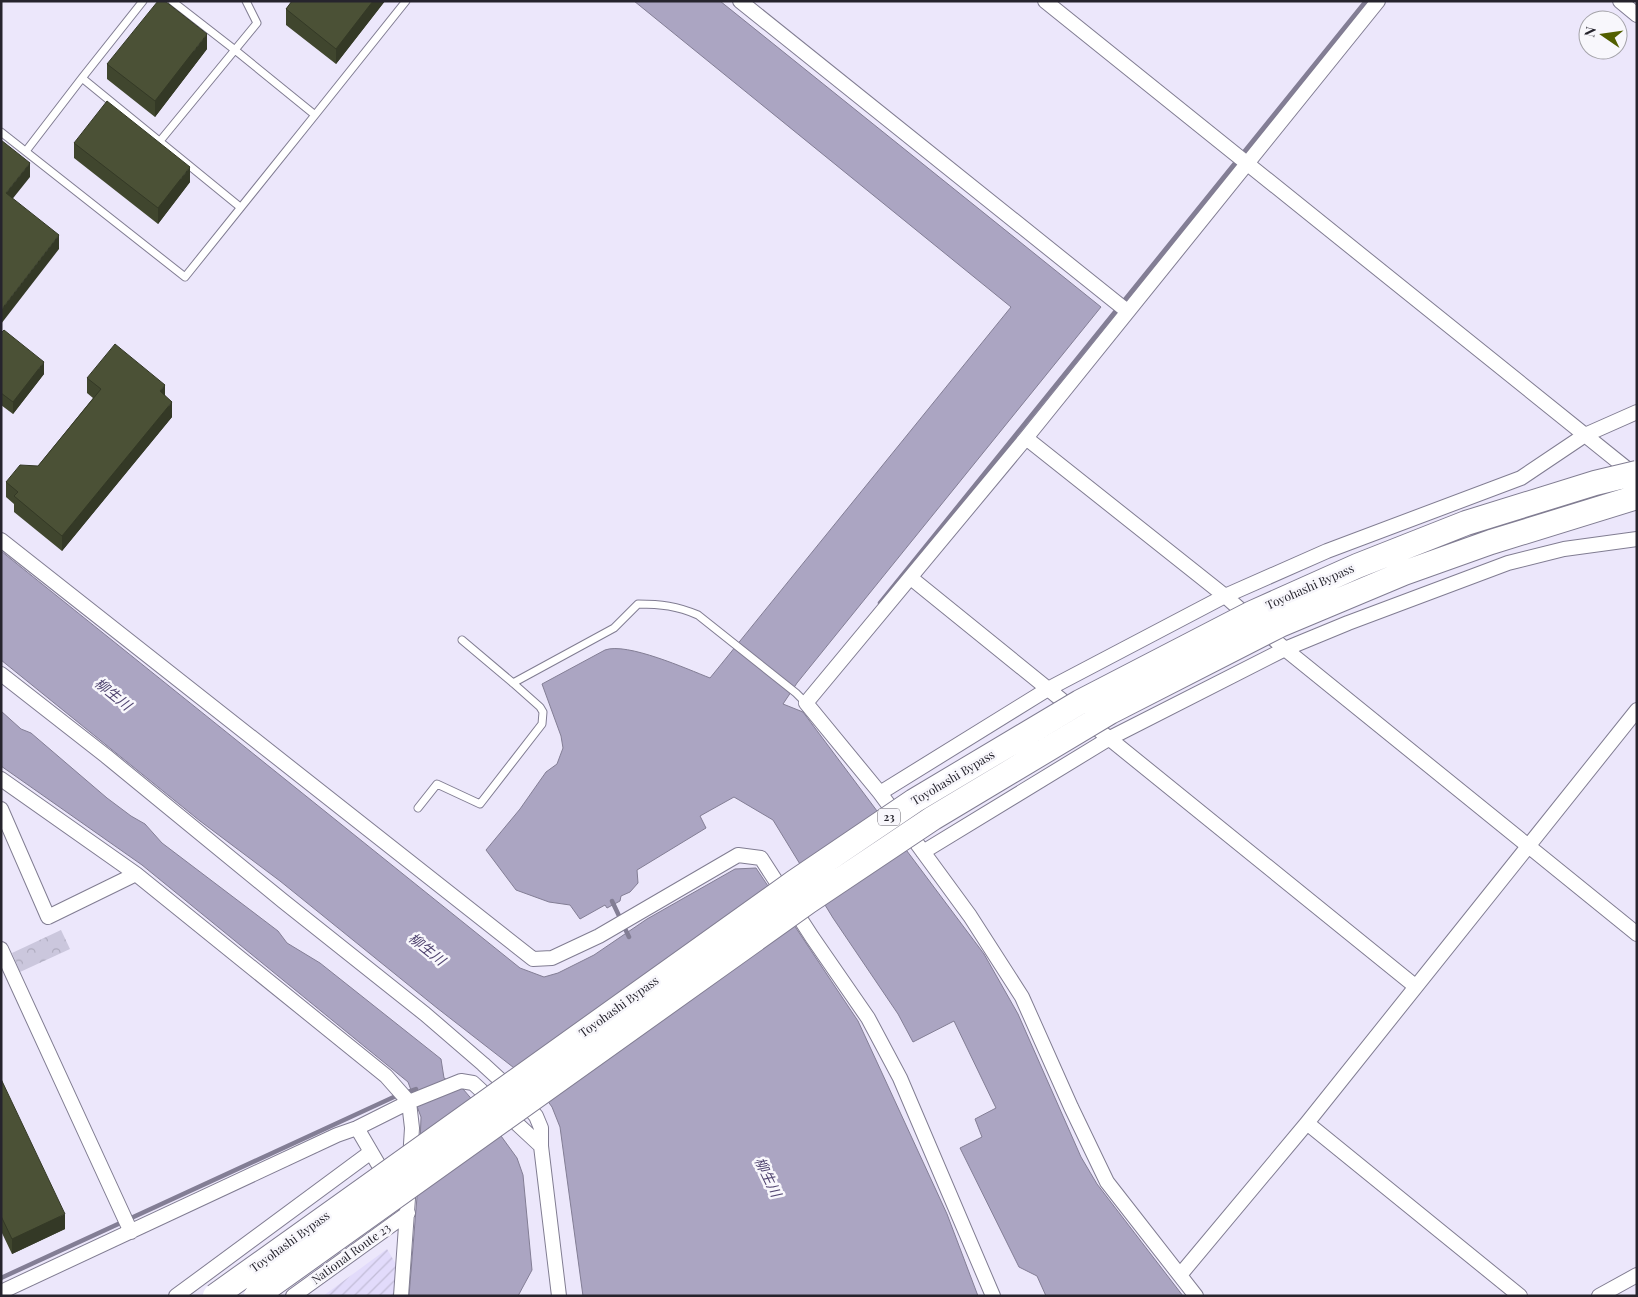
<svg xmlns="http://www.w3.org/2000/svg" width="1638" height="1297" font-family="'Playfair Display','Noto Sans JP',serif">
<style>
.industrial{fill:url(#industrial-furrows)}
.park{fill:url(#park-crowns)}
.water{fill:#aba5c2;stroke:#837e95}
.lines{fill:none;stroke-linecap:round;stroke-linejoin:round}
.stream{stroke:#837e95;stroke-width:4.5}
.service-casing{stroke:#817d92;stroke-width:9}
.minor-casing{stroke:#817d92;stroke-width:16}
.service{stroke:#fff;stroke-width:7}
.minor{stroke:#fff;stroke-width:14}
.trunk-bridge-casing{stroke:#817d92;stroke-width:26;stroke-linecap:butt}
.trunk-bridge{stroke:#fff;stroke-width:24}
.wall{fill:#40462e}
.shaded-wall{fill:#343926}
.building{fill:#4b5136;stroke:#343926}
.labels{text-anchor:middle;stroke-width:5;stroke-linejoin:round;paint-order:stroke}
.shield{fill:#f8f7fc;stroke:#65636b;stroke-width:1}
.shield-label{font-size:11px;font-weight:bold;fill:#26242d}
.street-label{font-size:12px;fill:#26242d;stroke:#f8f7fc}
.water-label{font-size:14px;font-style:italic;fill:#504470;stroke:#f8f7fc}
</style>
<defs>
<pattern id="industrial-furrows" width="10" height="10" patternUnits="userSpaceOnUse" patternTransform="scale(1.25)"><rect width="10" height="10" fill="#e2dbfb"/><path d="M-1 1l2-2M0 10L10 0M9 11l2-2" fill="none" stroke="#c2bcd7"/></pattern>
<pattern id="park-crowns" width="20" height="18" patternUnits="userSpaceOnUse" patternTransform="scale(1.25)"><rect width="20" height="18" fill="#cbc7dd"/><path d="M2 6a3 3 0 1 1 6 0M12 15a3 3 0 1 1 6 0" fill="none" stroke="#aeabbe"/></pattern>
</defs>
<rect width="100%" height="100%" fill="#ece7fb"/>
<path class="industrial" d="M387,1249L400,1271L397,1296H323Z"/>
<path class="park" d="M61,930L70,949L20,972L12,953Z"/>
<path class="water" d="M634,1H720L1101,307L797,683L783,704L803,712L984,954L1018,1014L1081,1157L1097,1184L1183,1296H1046L1037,1276L1019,1267L960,1148L982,1137L975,1119L996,1108L954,1021L913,1042L898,1014L833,918L773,820L734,797L700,816L706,828L637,870L638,883L630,892L621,896L620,901L607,908L605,905L580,919L570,905L549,902L516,890L486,850L520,809L546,772L557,764L563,748L561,736L542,684L605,650C627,642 687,669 710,678L1011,307Z
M1,551L520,968L544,977L558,973L594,955L647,919L735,869L756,868L858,1021L947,1214L978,1296H583L560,1127L552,1107L536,1085L437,1008L280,881L200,821L1,660Z
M1,711L21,729L31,733L107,798L131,816L145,824L162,843L278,931L287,943L320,963L441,1059L444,1078L463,1089L488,1118L517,1158L523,1175L532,1270L518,1296H409L419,1172L421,1117L408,1082L142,865L1,766Z"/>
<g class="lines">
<path class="stream" d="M880,603L1366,1
M612,901L629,937
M1,1278L396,1096L416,1089"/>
<g class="service-casing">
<path id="service" d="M82,78L240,207
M315,115L406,1
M1,132L185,277L315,115L235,50L172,1
M160,141L257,23L246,1
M26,151L82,78L143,1
M513,683L614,628L638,604C661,604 677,606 698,615L796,693L806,703
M418,808L437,784L480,804L542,724L543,712L540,707L513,683L462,640"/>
</g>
<g class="minor-casing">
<path id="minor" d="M740,1L1127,311
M1045,1L1636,476
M1620,1L1637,15
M1026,438L1225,596L1285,649L1637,934
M1,540L533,959L552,958L599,936L738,855L761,858L812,937L868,1018L900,1078L993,1296
M911,578L1415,986
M1,674L106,756L283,901L425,1014L483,1064L521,1099L536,1116L541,1128V1146L559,1296
M1,779L136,874L386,1076L409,1102L412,1128L410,1160
M880,793L1048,689L1225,596L1327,551L1521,478L1585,435L1637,412
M1,809L48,917L136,874
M923,852L1110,738L1285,649L1348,623L1508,563L1564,549L1637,539
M1,949L131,1232
M1307,1123L1520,1296
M357,1128L388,1181
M1180,1275L1307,1123L1637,710
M1,1292L337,1135L357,1128L409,1102L461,1081L473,1083L541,1146
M176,1296L371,1152
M293,1296L408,1213
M401,1296L409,1184
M1196,1296L1107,1182L1071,1107L1022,997L970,916L880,793L806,703L1026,438L1378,1
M1599,1296L1637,1275"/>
</g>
<use href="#service" class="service"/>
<use href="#minor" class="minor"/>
<g class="trunk-bridge-casing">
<path id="trunk-bridge" d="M215,1296L793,883L914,801L1080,702L1252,613L1357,566L1466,523L1595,483L1637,473
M256,1296L809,901L933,818L1110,712L1280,625L1404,573L1491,542L1637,497"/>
</g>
<use href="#trunk-bridge" class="trunk-bridge"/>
</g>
<path class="wall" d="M292,1H385L336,64L286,25V9Z
M207,49L155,117L107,79V64Z
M74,143L190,182L158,224L74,158Z
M1,333L44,374L13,414L1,405Z
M87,378L165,395L172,417L62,551L14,512V504L6,497V482L38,466L93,398L87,393Z
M1,1079L65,1229L12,1254L1,1231Z"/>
<path class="shaded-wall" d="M373,1H385L336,64V49Z
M207,34V49L155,117V101Z
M30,163V177L6,207V193Z
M190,167V182L158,224V208Z
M59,235V249L1,324V310Z
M44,362V374L13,414V402Z
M165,385V401L160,391Z
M172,402V417L62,551V536Z
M65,1214V1229L12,1254V1239Z"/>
<path class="building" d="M158,1H165L207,34L155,101L107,64Z
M292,1H373L336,49L286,9Z
M107,101L190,167L158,208L74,143Z
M1,140L30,163L6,193L59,235L1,310Z
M4,330L44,362L13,402L1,393V333Z
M115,344L165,385L160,391L172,402L62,536L14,496L18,492L6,482L20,465L38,466L101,389L87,378Z
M1,1079L65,1214L12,1239L1,1216Z"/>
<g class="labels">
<rect class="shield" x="878" y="808.5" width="22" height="17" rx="4"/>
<g class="shield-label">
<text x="889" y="821">23</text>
</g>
<g class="street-label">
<text transform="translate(1310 587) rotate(-24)" y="4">Toyohashi Bypass</text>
<text transform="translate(953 778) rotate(-31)" y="4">Toyohashi Bypass</text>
<text transform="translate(619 1007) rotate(-36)" y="4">Toyohashi Bypass</text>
<text transform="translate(290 1242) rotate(-36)" y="4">Toyohashi Bypass</text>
<text transform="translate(351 1254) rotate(-36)" y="4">National Route 23</text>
</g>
<g class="water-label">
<text transform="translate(113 694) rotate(39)" y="5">柳生川</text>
<text transform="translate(427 949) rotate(39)" y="5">柳生川</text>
<text transform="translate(768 1177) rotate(64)" y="5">柳生川</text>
</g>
</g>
<rect width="1638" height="1297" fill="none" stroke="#26242d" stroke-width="5"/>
<g transform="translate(1603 35) rotate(283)"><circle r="24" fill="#f8f7fc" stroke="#a4a3a9"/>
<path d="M0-4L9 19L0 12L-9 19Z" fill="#525f00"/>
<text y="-8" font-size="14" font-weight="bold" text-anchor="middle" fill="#26242d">N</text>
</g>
</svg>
